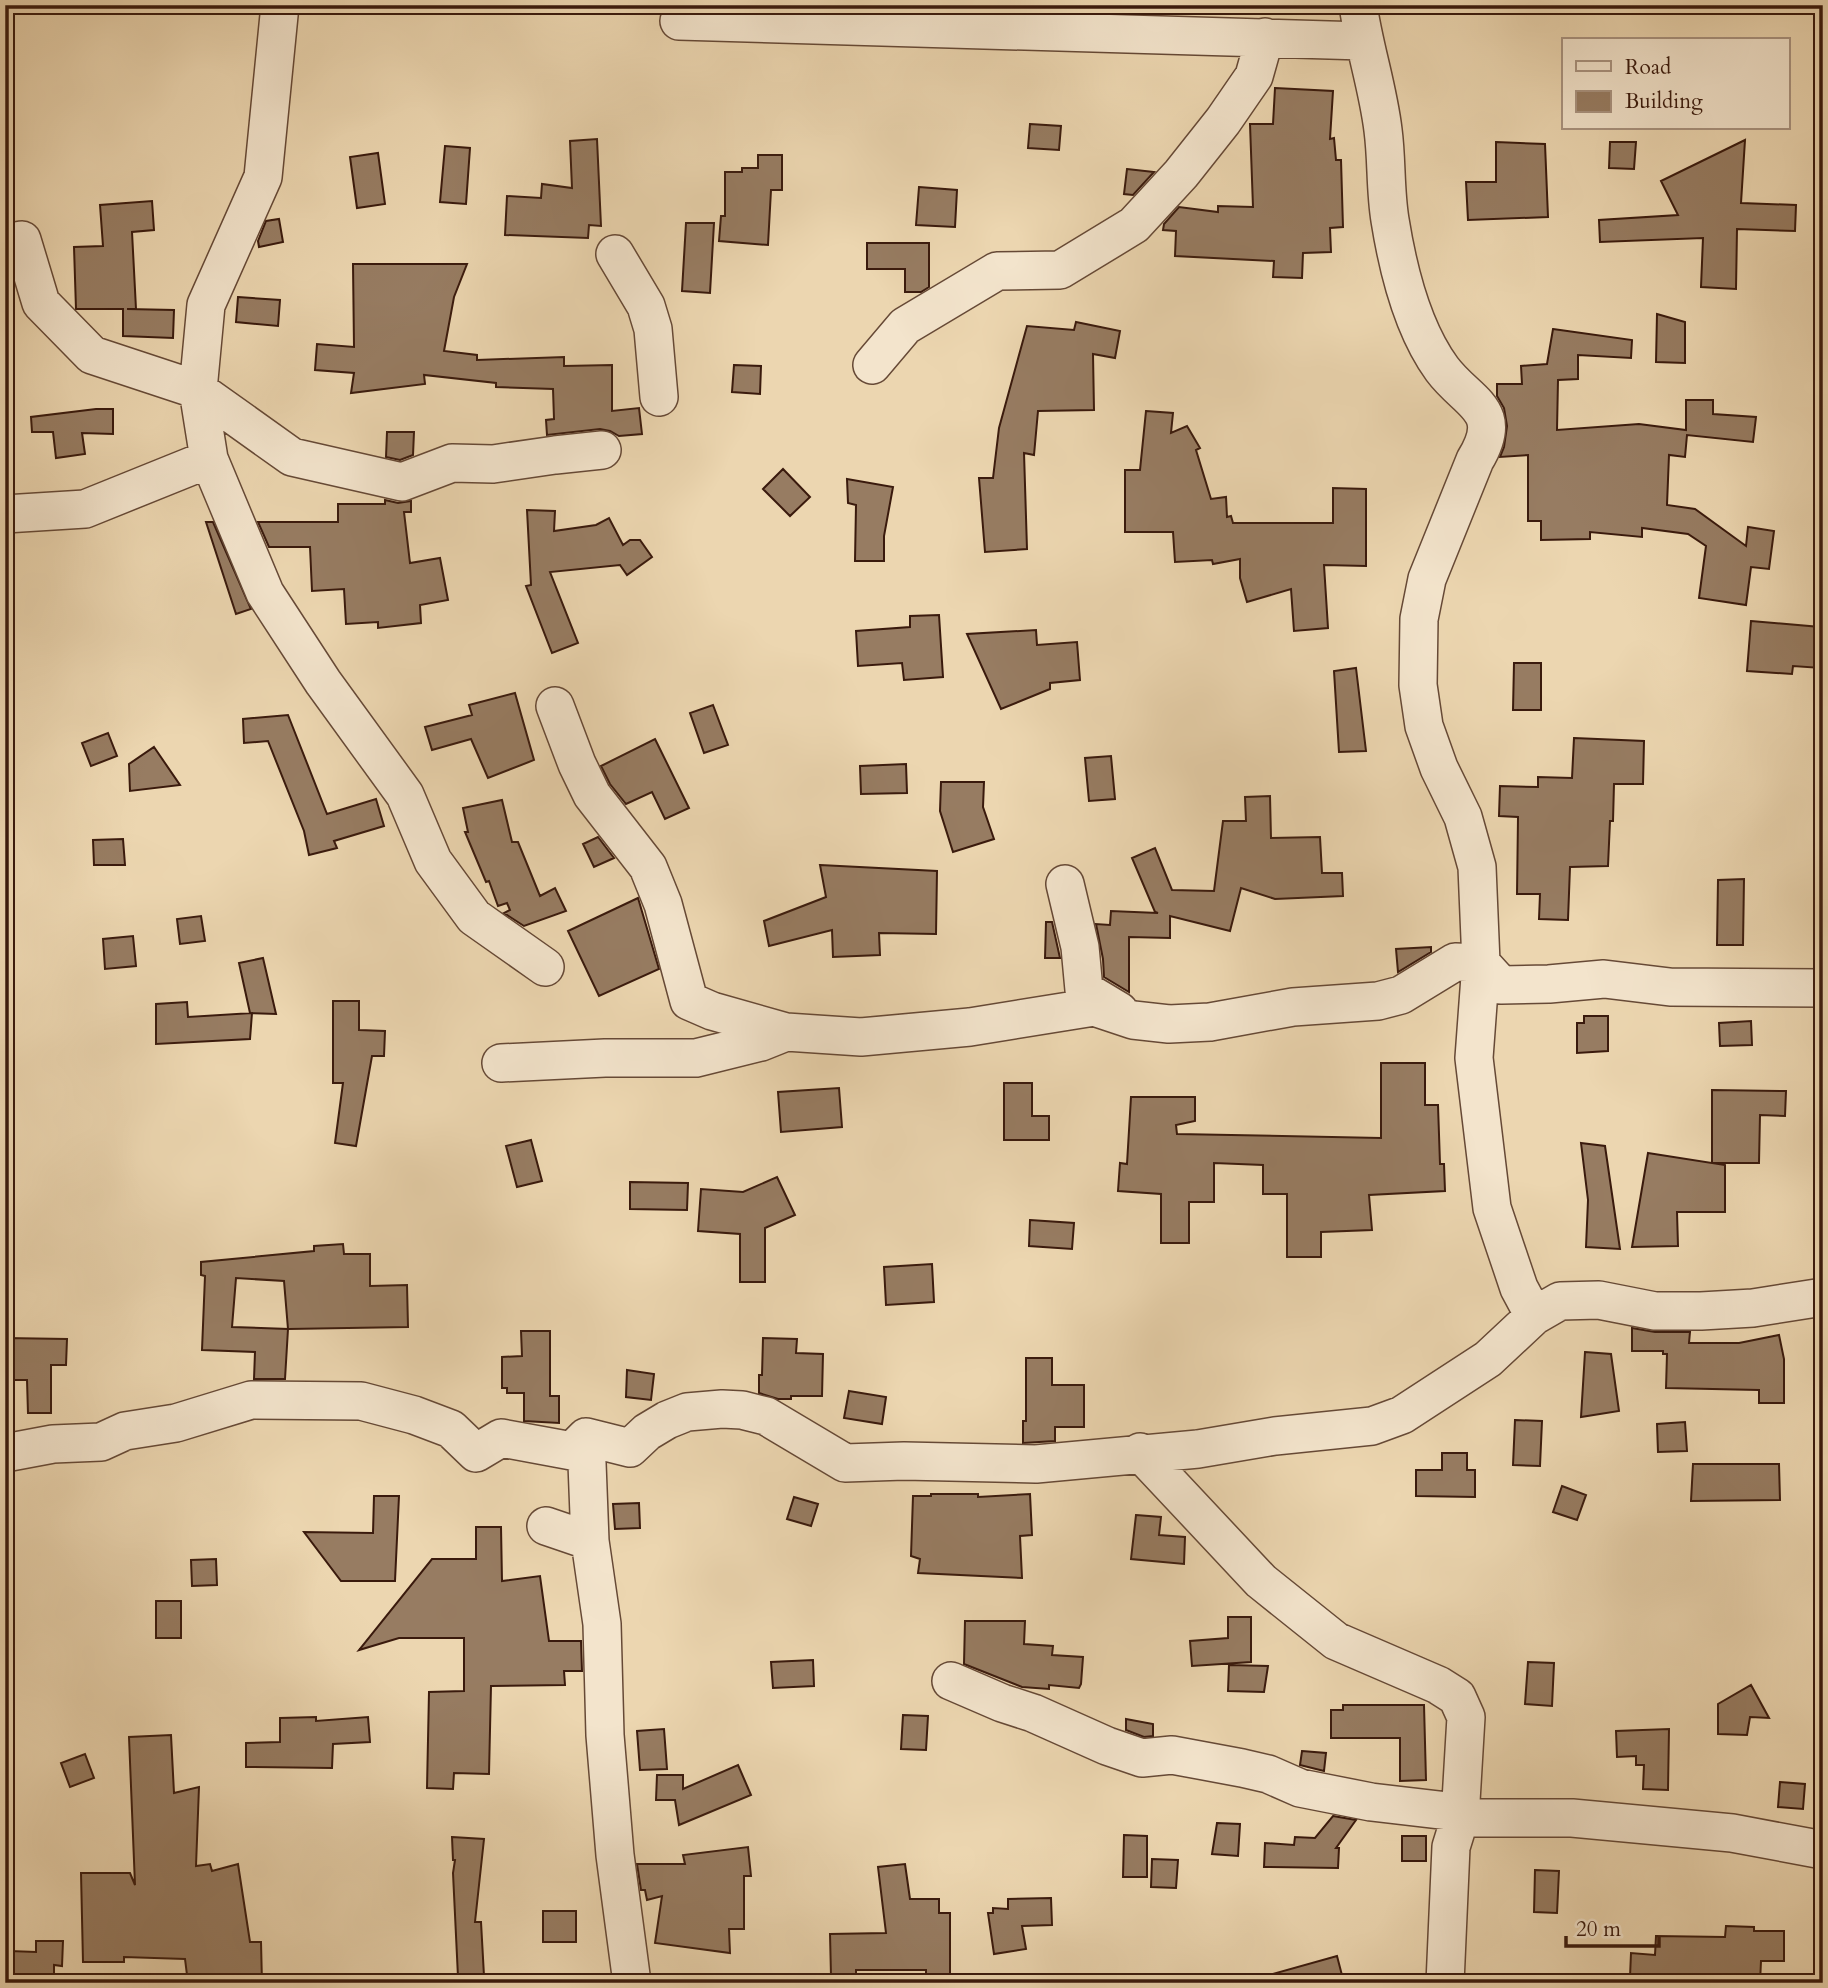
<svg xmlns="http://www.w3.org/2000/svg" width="1828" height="1988" font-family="Cardo,serif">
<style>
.building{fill:#977c62;stroke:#3a1a0d;stroke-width:2}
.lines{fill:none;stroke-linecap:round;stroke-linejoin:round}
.minor-casing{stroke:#664936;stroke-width:40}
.minor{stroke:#f3e4cc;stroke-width:37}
</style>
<rect width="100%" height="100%" fill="#ecd6b0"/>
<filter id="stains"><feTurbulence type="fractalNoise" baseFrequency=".00286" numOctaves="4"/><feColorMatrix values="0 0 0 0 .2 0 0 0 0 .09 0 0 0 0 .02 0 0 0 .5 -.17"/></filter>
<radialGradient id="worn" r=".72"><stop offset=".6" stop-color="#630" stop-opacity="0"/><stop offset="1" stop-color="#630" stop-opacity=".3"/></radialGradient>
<path class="building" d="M1275,88L1333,91L1330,139L1334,138L1336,160H1341L1343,227L1330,228L1331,252L1303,253L1302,278L1273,277L1274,261L1175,256L1176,231L1163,230L1164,224L1179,207L1218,212V206L1253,207L1250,124H1273Z
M1030,124L1061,126L1059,150L1028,148Z
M597,139L601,226L589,225L588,238L505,235L507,196L541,198L542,184L572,188L570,141Z
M1745,140L1741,203L1796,205L1795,231L1737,229L1736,289L1701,287L1703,238L1600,242L1599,220L1678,215L1661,181Z
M1496,142L1545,144L1548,217L1468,220L1466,182H1496Z
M1610,142H1636L1634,169L1609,168Z
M445,146L470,148L466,204L440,202Z
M378,153L385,204L357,208L350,157Z
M758,155H782V190H771L768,245L719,241L721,216H725V172H742V168H758Z
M1127,169L1154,172L1133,195L1124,194Z
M919,187L957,190L955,227L916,225Z
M152,201L154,230L132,232L136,309H127L174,310L173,338L123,336V309H76L74,247L103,246L100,205Z
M279,219L283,242L259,247L258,241L266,221Z
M686,223H714L710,293L682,291Z
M867,243H929V287L921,292H905V269H867Z
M353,264H467L454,297L444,351L477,355V360L564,357V366L612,365V411L639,408L642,434L619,436L610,431L600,429L547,435L546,420L554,419L553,389L496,387V383L424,375L425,384L351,393L354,373L315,370L317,344L354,347Z
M238,297L280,300L278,326L236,322Z
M1657,314L1685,322V363L1656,362Z
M1076,322L1120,331L1115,358L1093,354L1094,410L1038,411L1034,455L1024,453L1027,549L985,552L979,478H993L999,428L1027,326L1074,330Z
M1553,329L1632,340L1631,358L1578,355V379L1558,380L1557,430L1639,424L1686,430V400H1713V414L1756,417L1753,442L1687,435L1685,457L1669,455L1667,505L1695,509L1746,546L1748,527L1774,531L1769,569L1751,567L1746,605L1699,598L1706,546L1688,534L1642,528V537L1590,532V539L1541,540V521H1528V455L1500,457L1504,447L1507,426L1504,408L1497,396V384H1522L1521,366L1547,364Z
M734,365L761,366L760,394L732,392Z
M96,409H113V434L82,433L85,454L56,458L53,432H32L31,417Z
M1146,411L1173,413L1171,433L1187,426L1200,448L1196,450L1211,499L1226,497L1227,517L1231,516L1233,523H1333V488L1366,489V566L1324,565L1328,628L1294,631L1291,589L1247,602L1240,578V559L1213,564L1212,560L1175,562L1173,532H1125V470H1140Z
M387,432H414L413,455L400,460L386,457Z
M783,469L810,497L790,516L763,489Z
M847,479L893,487L884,536V561H855L856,505L848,503Z
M385,500L398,503L411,501V512H404L410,563L440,558L448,600L420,605L421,623L378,628V622L346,624L344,589L312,591L310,547H269L258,522H338V504H385Z
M527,510L555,511L554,531L596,525L609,518L623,545L630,540H640L652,557L627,575L620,565L550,572L578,643L552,653L526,586L531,585Z
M206,522H213L251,609L236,614Z
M939,615L943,677L904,680L902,663L858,666L856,631L910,627V616Z
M1751,621L1820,627L1821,668L1793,666L1792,674L1747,671Z
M1036,630L1037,645L1077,642L1080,680L1050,683V689L1001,709L967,634Z
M1514,663H1541V710H1513Z
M1356,668L1366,751L1339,752L1334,671Z
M515,693L534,760L488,778L471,739L432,750L425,727L472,715L469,705Z
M713,705L728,745L704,753L690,713Z
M288,715L327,814L376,799L384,826L334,841L337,848L309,855L304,831L268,741L244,743L243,719Z
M108,733L117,756L91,766L82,743Z
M1574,738L1644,741L1643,784H1614L1613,821H1610L1608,866L1570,867L1568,920L1539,919L1540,894H1517L1518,817L1499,816L1500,786L1538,787V777L1572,778Z
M655,739L689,808L665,819L652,792L626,804L610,784L601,766Z
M154,747L180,785L130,791L129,764Z
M1111,756L1115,799L1089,801L1085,758Z
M906,764L907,793L861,794L860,766Z
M941,782H984L983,807L994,839L953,852L940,811Z
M1270,796L1271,838L1320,837L1322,873H1342L1343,896L1275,899L1241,888L1230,931L1170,916V938L1129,937V992L1104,977L1103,959L1096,924L1110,925L1111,911L1158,913L1155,912L1132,858L1155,848L1172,890L1214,891L1223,821H1246L1245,797Z
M502,800L512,842H518L540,896L555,888L566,911L524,926L504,913L510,910L507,903L498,906L489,881L486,882L465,832H468L463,808Z
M598,837L614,858L594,867L583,844Z
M123,839L125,865H94L93,840Z
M820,865L937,871L936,934L879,933L880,955L833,957L832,930L769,946L764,921L826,897Z
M1744,879L1743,945H1717L1718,880Z
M638,898L659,969L599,996L568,931Z
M201,916L205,941L180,944L177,919Z
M1046,922H1052L1060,958H1045Z
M133,936L136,966L105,969L103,939Z
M1431,947V952L1398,972L1396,949Z
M263,958L276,1014L250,1013L239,963Z
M333,1001H359V1030L385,1031L384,1056H372L356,1146L335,1143L343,1083H333Z
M187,1002L188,1017L252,1013L250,1039L156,1044V1004Z
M1584,1016H1608V1051L1577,1053V1023H1584Z
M1751,1021L1752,1045L1720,1046L1719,1023Z
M1381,1063H1425V1105H1438L1440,1164H1444L1445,1191L1369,1195L1372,1230L1321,1232V1257H1287V1194H1263V1165L1214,1163V1202H1189V1243H1161V1194L1118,1191L1120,1163L1127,1164L1131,1097H1195V1121L1176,1125L1177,1134L1381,1138Z
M1004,1083H1032V1116H1049V1140H1004Z
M839,1088L842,1127L781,1132L778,1092Z
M1712,1090L1786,1091L1785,1116L1760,1115L1759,1163H1712Z
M531,1140L542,1181L517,1187L506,1146Z
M1581,1143L1605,1146L1620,1249L1586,1247L1588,1200Z
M1648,1153L1725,1165V1212H1677L1678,1246L1632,1247Z
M777,1177L795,1215L765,1228V1282H740V1234L698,1231L701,1189L743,1192Z
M630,1182L688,1183L687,1210L630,1209Z
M1030,1220L1074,1223L1072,1249L1029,1246Z
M343,1244L344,1254H370V1286L407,1285L408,1327L288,1329L284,1281L236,1278L232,1327L288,1329L285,1379H254L255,1352L202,1350L205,1276L201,1275V1262L314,1251V1246Z
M932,1264L934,1302L886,1305L884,1267Z
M1632,1328L1655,1332H1690L1689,1343H1739L1779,1335L1784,1359V1403H1759V1390L1666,1388L1667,1354H1663V1351H1632Z
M521,1331H550V1396H559V1423L524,1421V1393H507V1388H502V1357L522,1356Z
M5,1338L67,1339L66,1365H51V1413H28L27,1380H5Z
M763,1338L797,1339L796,1353L823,1354L822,1396H791V1399H778L759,1393V1375H762Z
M1585,1352L1611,1354L1619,1411L1581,1417Z
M1026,1358H1052V1385H1084V1427H1055V1441L1023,1443V1421H1026Z
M627,1370L654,1374L651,1400L626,1397Z
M849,1391L886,1397L882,1424L844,1418Z
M1515,1420L1542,1421L1540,1466L1513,1465Z
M1685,1422L1687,1451L1658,1452L1657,1424Z
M1442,1453H1467V1470H1475V1497L1416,1496V1470H1442Z
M1693,1464H1779L1780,1500L1691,1501Z
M1562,1486L1586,1495L1577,1520L1553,1512Z
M931,1494H978V1497L1030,1494L1032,1535L1020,1536L1022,1578L918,1573L920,1559L911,1556L913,1496H931Z
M374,1496H399L395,1581H341L304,1532L373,1533Z
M794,1497L818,1504L811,1526L787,1519Z
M639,1503L640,1528L615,1529L613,1504Z
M1136,1515L1161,1517L1159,1535L1185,1537L1184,1564L1131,1559Z
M476,1527H501L502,1581L540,1576L549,1641H581L582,1671H564L565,1685L491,1686L489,1774L454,1773L453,1789L427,1788L429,1692L464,1691V1638H399L359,1650L432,1559H476Z
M216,1559L217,1585L192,1586L191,1560Z
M156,1601H181V1638H156Z
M1228,1617H1251V1662L1192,1666L1190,1641L1228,1638Z
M965,1621H1025L1024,1644L1053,1646L1052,1655L1083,1657L1081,1684L1079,1688L1049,1685V1689L1022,1687L964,1664Z
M813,1660L814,1686L773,1688L771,1662Z
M1528,1662L1554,1663L1552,1706L1525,1704Z
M1229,1665L1268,1666L1264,1692L1228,1691Z
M1751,1685L1769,1718L1750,1717L1747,1735L1718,1734V1704Z
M1343,1705H1424L1426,1780L1400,1781V1738H1331V1710H1343Z
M903,1715L928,1716L926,1750L901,1749Z
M316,1717V1721L368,1717L370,1742L333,1744L332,1768L246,1767V1743L280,1742V1718Z
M1126,1719L1153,1724V1736L1144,1737L1126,1730Z
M664,1729L667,1769L640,1770L637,1731Z
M1669,1729L1668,1790L1643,1789L1644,1765H1636V1756L1617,1757L1616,1731Z
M171,1735L174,1793L199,1787L196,1866L210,1864L212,1871L238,1864L250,1942H261L262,1983H188L185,1959L124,1957V1962H83L81,1873H130L135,1885L129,1737Z
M1302,1751L1326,1753L1324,1771L1300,1765Z
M85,1754L94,1778L70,1787L61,1763Z
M738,1765L751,1795L679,1825L675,1800H656L657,1775H683V1789Z
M1780,1782L1805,1784L1803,1809L1778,1807Z
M1333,1816L1356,1820L1336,1848H1339L1338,1868L1264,1867L1265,1843L1294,1845L1295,1837L1315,1838Z
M1217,1823L1240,1824L1238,1856L1212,1854Z
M1124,1835L1147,1836V1877H1123Z
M1402,1836H1426V1861H1402Z
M452,1837L484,1839L475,1922H481L484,1976L458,1977L453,1873L455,1860H453Z
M748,1847L751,1876H744V1929H729L730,1953L655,1943L662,1896L647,1900L645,1890H641L637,1864H685L683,1855Z
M1152,1859L1178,1860L1176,1888L1151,1887Z
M905,1864L910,1899H939V1913H950V1983H926V1970H856V1976H831L830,1934L886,1933L878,1867Z
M1535,1870L1559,1871L1557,1913L1534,1912Z
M1051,1898L1052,1925L1022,1926L1026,1949L994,1954L988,1913H993V1908L1008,1909V1899Z
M543,1911H576V1942H543Z
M1726,1926L1754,1927V1931H1784V1961H1761L1760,1983H1703L1630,1977L1631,1953L1655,1955L1656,1936L1725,1937Z
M36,1941H63L62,1966L54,1965V1983H10V1951L36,1952Z
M1337,1956L1344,1983H1270L1269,1975Z"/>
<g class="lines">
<g class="minor-casing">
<path id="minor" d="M280,5L263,177L206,305L198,390L209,459L265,593L323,682L405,795L433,861L474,917L545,967
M1358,5C1364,47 1378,88 1383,130C1387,160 1385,190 1390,220C1398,270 1412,328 1442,369C1468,404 1506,409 1475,460L1427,579L1419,619L1418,685L1424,726L1439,768L1463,817L1477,867L1481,963L1474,1058L1492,1208L1519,1288L1534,1316
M679,21L1363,41
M5,243L22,240L41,303L92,355L198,390L292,457L402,482L452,463L493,464L555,455L602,450
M615,254L646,306L653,329L659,397
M872,365L905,326L997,271L1060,270L1134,225L1181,174L1223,121L1254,76L1265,37
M5,514L85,509L209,459
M555,706L577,764L592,795L648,867L663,904L689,1001L712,1011L786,1032L861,1037L970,1027L1094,1007L1133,1020L1169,1024L1210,1022L1293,1007L1378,1001L1401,995L1455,962L1481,963L1501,985L1549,984L1604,979L1670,987L1823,988
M1065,884L1080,947L1084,990L1119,1011
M501,1063L605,1058H696L761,1042L786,1032
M586,1437L590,1541L602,1624L605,1735L615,1855L632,1983
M5,1453L53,1444L101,1442L125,1431L176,1423L251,1400L361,1401L414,1415L451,1429L476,1453L501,1438L572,1451L586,1437L630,1448L647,1432L667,1420L687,1412L722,1409L742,1410L766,1416L845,1463L904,1461L1036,1464L1198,1449L1275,1436L1372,1426L1402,1415L1488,1359L1534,1316L1560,1301L1599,1300L1655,1311H1701L1753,1308L1823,1297
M546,1526L590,1541
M951,1681L1002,1703L1033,1713L1107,1746L1142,1758L1172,1755L1242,1768L1268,1774L1300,1788L1371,1802L1448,1811L1460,1818L1466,1717L1457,1697L1438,1685L1336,1641L1261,1581L1140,1452
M1445,1983L1451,1847L1460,1818H1572L1732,1833L1823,1850"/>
</g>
<use href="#minor" class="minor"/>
</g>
<rect width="1828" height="1988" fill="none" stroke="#ecd6b0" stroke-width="28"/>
<rect x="7" y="7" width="1814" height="1974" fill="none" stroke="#3a1a0d" stroke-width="3.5"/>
<rect x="14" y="14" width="1800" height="1960" fill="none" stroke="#3a1a0d" stroke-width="2"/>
<rect x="1562" y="38" width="228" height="91" fill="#f3e4cc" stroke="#a99380" stroke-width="2"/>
<rect x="1576" y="61" width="35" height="10" fill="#f3e4cc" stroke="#a99380" stroke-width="2"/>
<text x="1625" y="74" font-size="21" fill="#3a1a0d">Road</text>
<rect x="1576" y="91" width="35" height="21" fill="#977c62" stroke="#a99380" stroke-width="2"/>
<text x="1625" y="108" font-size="21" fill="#3a1a0d">Building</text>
<path d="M1566 1936v10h93v-10" fill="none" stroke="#3a1a0d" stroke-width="3.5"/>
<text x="1576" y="1936" font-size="21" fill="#3a1a0d" stroke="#f3e4cc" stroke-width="5" paint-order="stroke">20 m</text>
<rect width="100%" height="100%" filter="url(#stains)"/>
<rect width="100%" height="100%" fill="url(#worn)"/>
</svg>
